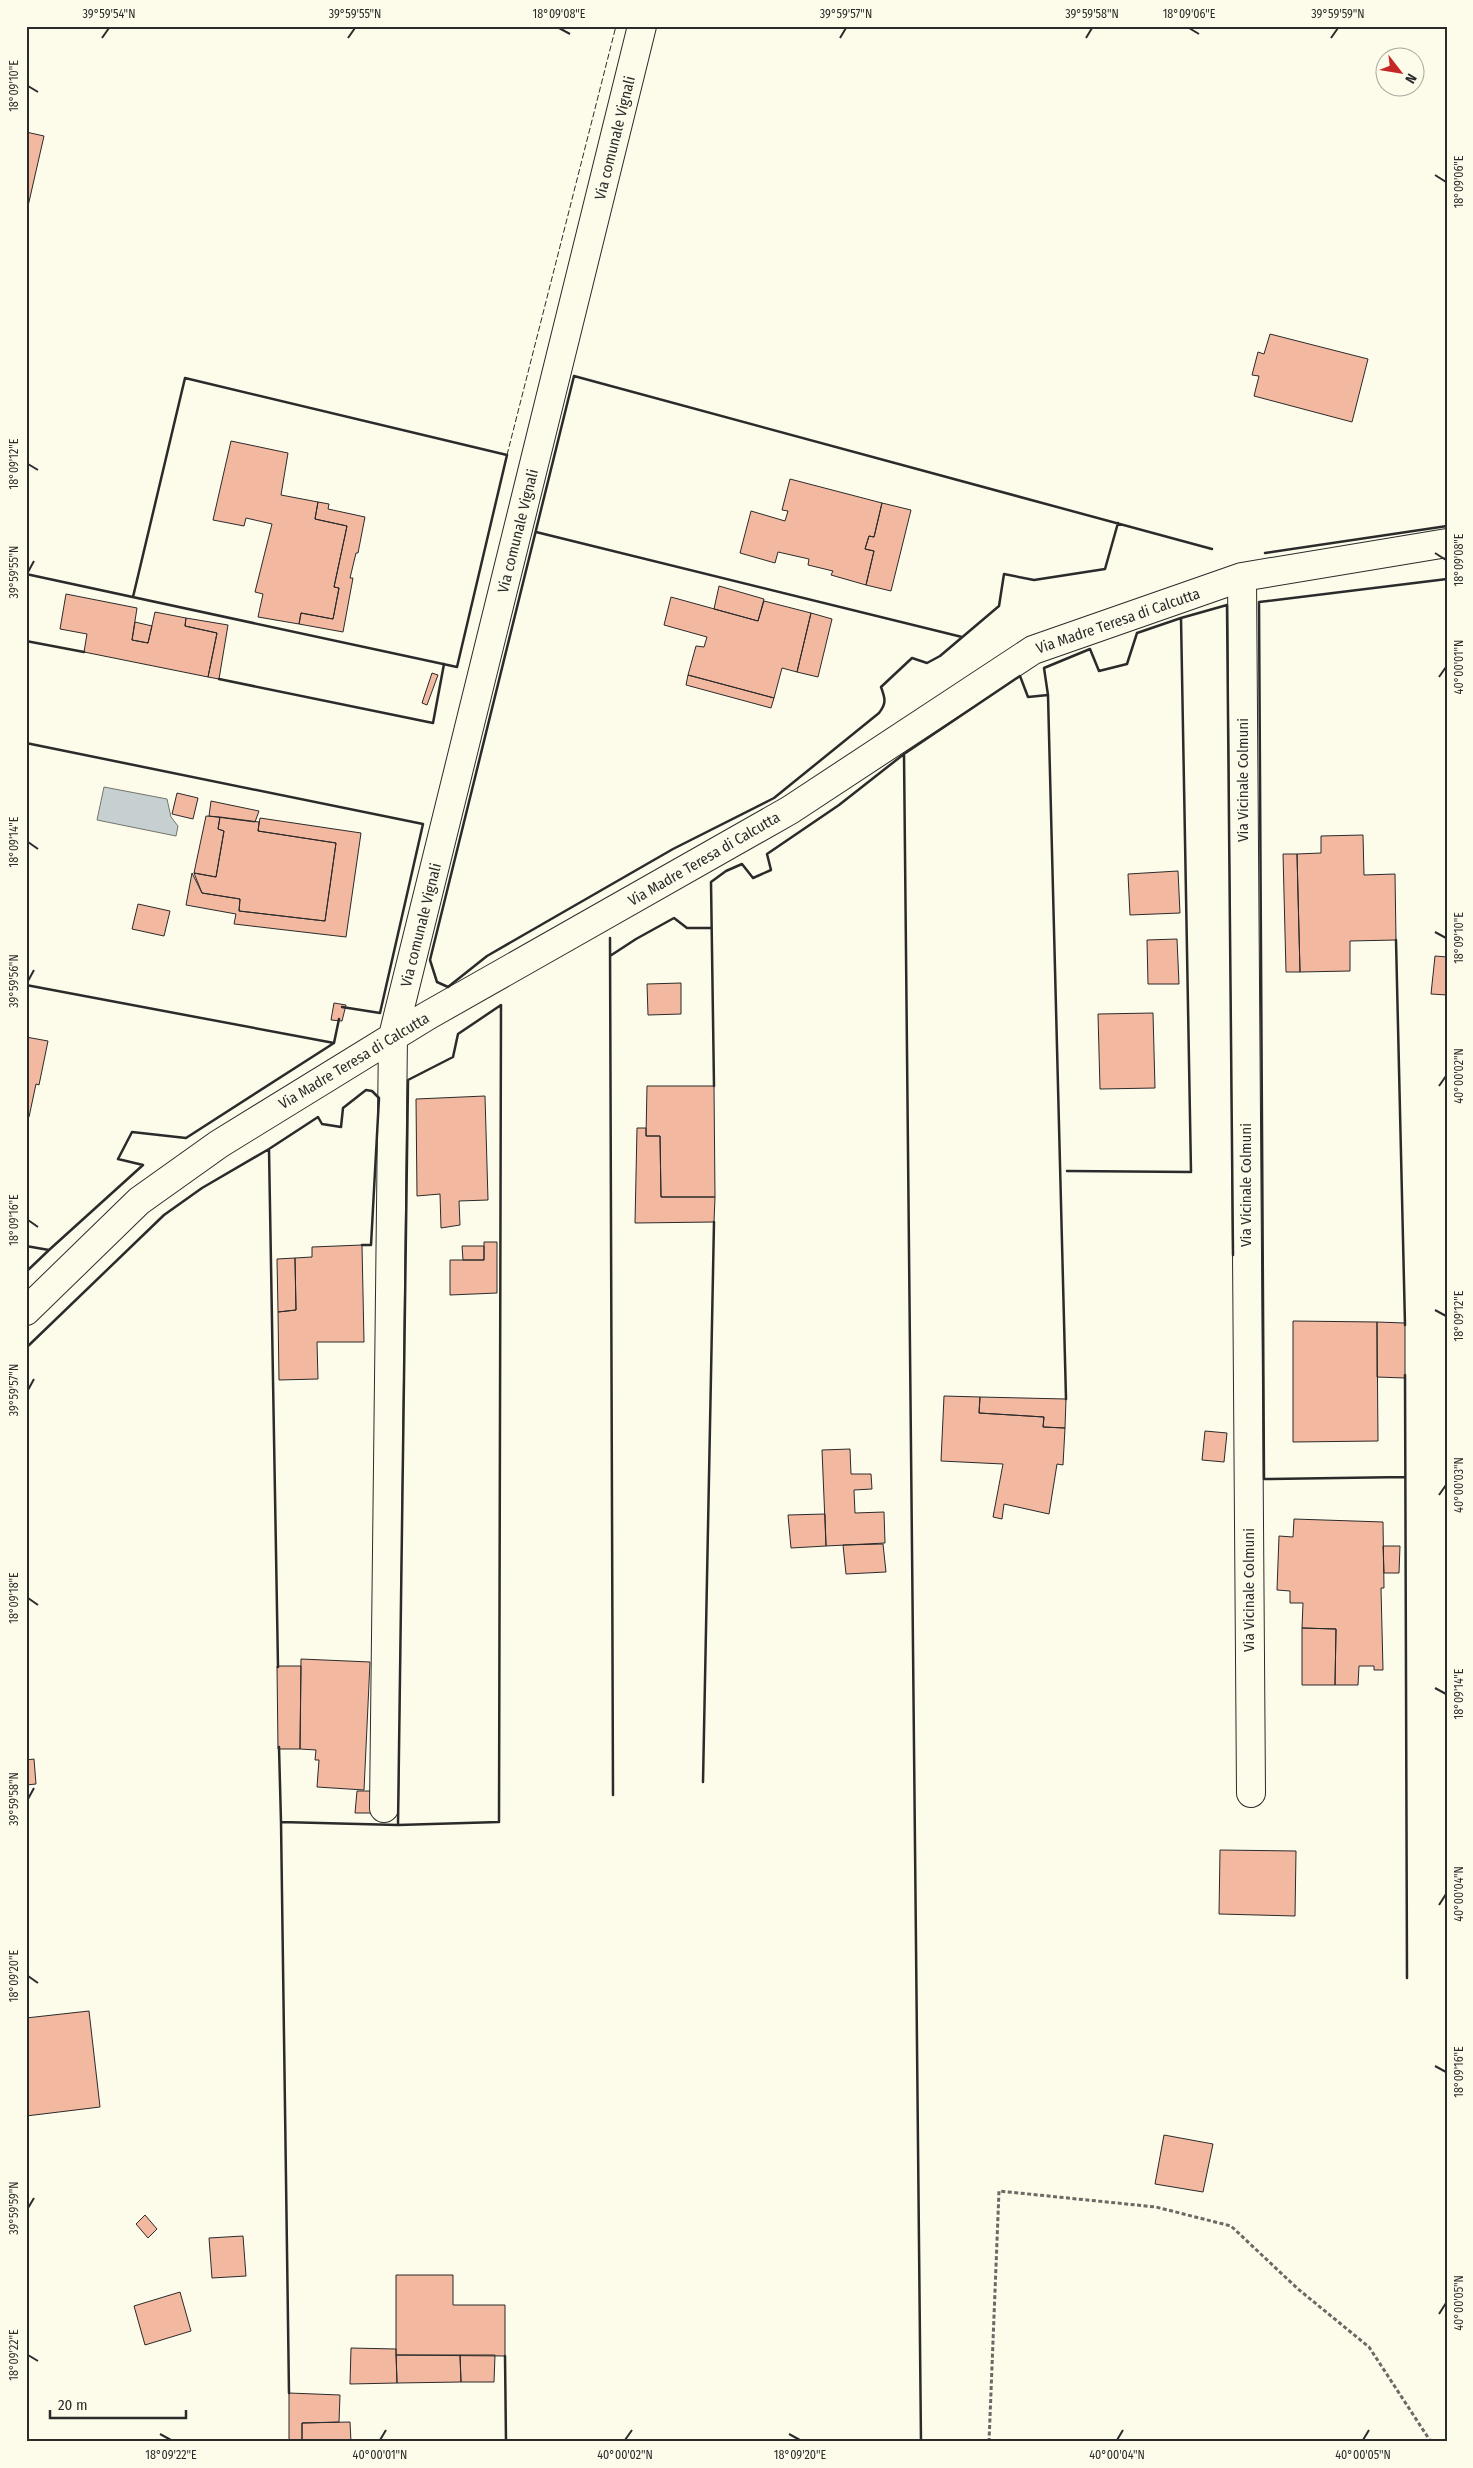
<svg xmlns="http://www.w3.org/2000/svg" width="1473" height="2468" font-family="'Fira Sans Condensed',sans-serif">
<style>
.water{fill:#c7d0d0;stroke:#74746e}
.building{fill:#f2b8a0;stroke:#2b2b2b}
.lines{fill:none;stroke-linecap:round;stroke-linejoin:round}
.street-casing{stroke:#2b2b2b;stroke-width:30}
.path{stroke:#6a6964;stroke-width:3;stroke-dasharray:4 2.5;stroke-linecap:butt}
.street{stroke:#fdfbea;stroke-width:28}
.fence{stroke:#2b2b2b;stroke-width:1;stroke-dasharray:6 2.5;stroke-linecap:butt}
.wall{stroke:#2b2b2b;stroke-width:2.5}
.ticks{fill:none;stroke:#2b2b2b;stroke-width:2}
.labels{text-anchor:middle;stroke-width:4;stroke-linejoin:round;paint-order:stroke}
.street-label{font-size:15px;fill:#2b2b2b;stroke:#fdfbea}
.neatline{fill:none;stroke:#2b2b2b;stroke-width:2}
.ticks-label{font-size:12px;text-anchor:middle;fill:#2b2b2b}
</style>
<rect width="100%" height="100%" fill="#fdfbea"/>
<path class="water" d="M104,787L167,799L171,817L178,826L176,836L97,820Z"/>
<path class="building" d="M26,132L44,136L26,215Z
M1270,334L1368,359L1352,422L1254,396L1259,376L1252,375L1258,352L1264,354Z
M231,441L288,453L281,495L318,502L315,519L347,526L334,587L339,588L333,619L301,613L299,624L258,617L263,594L255,592L272,524L246,518L244,526L213,520Z
M790,479L882,503L874,537L869,536L865,549L874,551L866,585L831,575L833,571L808,565L809,559L778,552L775,563L740,553L751,511L785,521L788,511L782,510Z
M318,502L329,504L328,509L365,517L358,553H356L350,578H353L343,632L299,624L301,613L333,619L339,588L334,587L347,526L315,519Z
M882,503L911,510L891,591L866,585L874,551L865,549L869,536L874,537Z
M719,586L764,599L758,621L714,609Z
M66,594L137,608L132,640L148,643L155,612L186,618L185,626L217,633L208,677L84,652L87,634L60,629Z
M671,597L758,621L764,601L811,613L797,672L782,668L774,698L688,675L696,646L704,647L707,637L664,625Z
M811,613L832,619L818,677L797,672Z
M186,618L228,625L219,679L208,677L217,633L185,626Z
M135,622L152,626L148,643L132,640Z
M432,673L438,675L427,705L422,703Z
M688,675L774,698L771,708L686,685Z
M177,793L198,798L193,819L172,814Z
M211,801L230,805L259,811L255,822L209,816Z
M206,816L220,817L218,829L224,831L216,877L194,873Z
M220,817L259,822L258,831L336,843L325,921L239,911L240,899L202,893L194,873L216,877L224,831L218,829Z
M260,818L361,833L346,937L234,924L236,914L186,905L192,873L202,893L240,899L239,911L325,921L336,843L258,831Z
M1363,835L1364,875L1395,874L1396,940L1350,941V971L1300,972L1297,854L1321,853V836Z
M1283,854H1297L1300,972H1286Z
M1178,871L1180,913L1130,915L1128,874Z
M138,904L170,911L164,936L132,929Z
M1177,939L1179,984H1148L1147,940Z
M1435,956L1447,957V995L1431,994Z
M681,983V1014L648,1015L647,984Z
M334,1003L346,1005L342,1021L331,1020Z
M1153,1013L1155,1088L1100,1089L1098,1014Z
M26,1037L48,1041L39,1085L36,1084L29,1117H26Z
M647,1086H714L715,1197H661L660,1136H646Z
M485,1096L488,1200L459,1201L460,1225L441,1228L440,1194L417,1196L416,1099Z
M637,1128H646V1136H660L661,1197H715L714,1222L635,1223Z
M484,1242H497V1293L450,1295V1260H484Z
M362,1245L364,1342H317L318,1379L279,1380L278,1312L296,1310L295,1258L312,1257V1247Z
M462,1246H484V1260H463Z
M295,1258L296,1310L278,1312L277,1259Z
M1293,1321L1377,1322L1378,1441L1293,1442Z
M1377,1322L1405,1323V1378L1377,1377Z
M944,1396L980,1397L979,1413L1044,1417L1043,1427L1065,1428L1063,1465L1057,1464L1049,1514L1004,1504L1002,1519L993,1517L1003,1464L941,1461Z
M980,1397L1066,1399L1065,1428L1043,1427L1044,1417L979,1413Z
M1205,1431L1227,1433L1224,1462L1202,1460Z
M850,1449L851,1474H871L872,1489L854,1490L855,1513L884,1512L885,1543L826,1546L822,1450Z
M825,1514L826,1546L791,1548L788,1515Z
M1294,1519L1383,1522L1384,1588H1381L1383,1670H1374V1666H1359L1358,1685H1335L1336,1629L1302,1628L1303,1603H1290V1591L1277,1590L1279,1536L1293,1537Z
M883,1544L886,1572L846,1574L843,1545Z
M1383,1546H1400L1399,1573H1384Z
M1302,1628L1336,1629L1335,1685H1302Z
M301,1659L370,1662L364,1790L317,1787L319,1760H315L316,1750L300,1749Z
M277,1666H301L300,1749H278Z
M34,1759L36,1784L26,1785V1760Z
M357,1791H374L372,1813H355Z
M1220,1850L1296,1851L1295,1916L1219,1914Z
M89,2011L100,2107L26,2116V2018Z
M1164,2135L1213,2144L1203,2192L1155,2184Z
M145,2215L157,2229L148,2238L136,2224Z
M243,2236L246,2276L212,2278L209,2238Z
M396,2275H453V2305H505V2356L396,2355Z
M180,2292L191,2331L145,2345L134,2306Z
M351,2348L396,2349L397,2383L350,2384Z
M396,2355H460L461,2382L397,2383Z
M460,2355H495L494,2382H461Z
M289,2393L340,2395L339,2422L302,2423V2442H289Z
M350,2422L351,2442H302V2423Z"/>
<g class="lines">
<g class="street-casing">
<path id="street" d="M1242,577L1251,1793
M26,1311L139,1201L219,1144L427,1016L790,810L1033,650L1242,577L1447,543
M384,1808L393,1036L642,26"/>
</g>
<path class="path" d="M989,2442L999,2191L1156,2207L1231,2226L1298,2289L1369,2347L1431,2442"/>
<use href="#street" class="street"/>
<path class="fence" d="M507,455L616,26"/>
<path class="wall" d="M1118,523L1105,569L1034,580L1004,574L999,606L940,656L927,663L912,658L881,687C885,698 887,703 879,713L774,798L673,849L487,956L448,987L437,982L430,960L574,376L1212,549
M536,532L962,637
M1265,553L1447,526
M26,574L457,667L507,455L185,378L133,597
M1181,618L1227,605L1233,1255
M26,641L84,652
M219,679L433,723L444,664
M26,743L423,824L380,1013L342,1007
M610,938L613,1795
M1396,940L1405,1325
M610,956L636,939L674,918L687,928H711
M26,985L334,1043
M714,1086L711,882L726,871L742,864L753,878L771,870L767,854L839,805L904,754
M26,1246L49,1250L143,1165L118,1159L132,1132L186,1138L334,1043L339,1019
M26,1272L49,1250
M26,1348L164,1215L202,1188L269,1149
M1405,1375L1407,1978
M1066,1399L1048,695L1044,668L1090,649L1099,671L1127,664L1137,633L1181,618L1191,1172L1067,1171
M1405,1477L1264,1479L1259,602L1447,579
M278,1667L269,1149L318,1117L322,1124L341,1127L343,1108L366,1090L372,1091L379,1098L371,1245H362
M279,1747L281,1822L398,1825L408,1080L453,1057L458,1034L501,1005L499,1822L398,1825
M703,1782L714,1222
M281,1822L289,2393
M505,2356L506,2442
M921,2442L904,754L1020,676L1028,697L1048,695"/>
</g>
<path class="ticks" d="M559,28L570,34M1189,28L1199,34M102,38L109,28M348,38L355,28M840,38L846,28M1086,38L1092,28M1331,38L1338,28M28,86L38,92M1435,175L1446,182M28,464L38,470M1435,553L1446,560M28,572L34,561M1439,677L1446,667M28,842L38,849M1435,932L1446,938M28,981L34,970M1439,1086L1446,1076M28,1220L38,1227M1435,1310L1446,1316M28,1390L34,1379M1439,1495L1446,1485M28,1598L38,1605M1435,1688L1446,1694M28,1799L34,1788M1439,1905L1446,1894M28,1976L38,1983M1435,2066L1446,2072M28,2208L34,2198M1439,2314L1446,2303M28,2355L38,2361M160,2434L171,2440M789,2434L800,2440M380,2440L386,2430M625,2440L632,2430M1117,2440L1123,2430M1363,2440L1369,2430"/>
<g class="labels">
<g class="street-label">
<text transform="translate(615 138) rotate(-76)" y="5">Via comunale Vignali</text>
<text transform="translate(518 531) rotate(-76)" y="5">Via comunale Vignali</text>
<text transform="translate(1118 621) rotate(-19)" y="5">Via Madre Teresa di Calcutta</text>
<text transform="translate(1243 780) rotate(-90)" y="5">Via Vicinale Colmuni</text>
<text transform="translate(704 859) rotate(-30)" y="5">Via Madre Teresa di Calcutta</text>
<text transform="translate(421 925) rotate(-76)" y="5">Via comunale Vignali</text>
<text transform="translate(354 1061) rotate(-31)" y="5">Via Madre Teresa di Calcutta</text>
<text transform="translate(1246 1185) rotate(-90)" y="5">Via Vicinale Colmuni</text>
<text transform="translate(1249 1590) rotate(-90)" y="5">Via Vicinale Colmuni</text>
</g>
</g>
<rect width="1473" height="2468" fill="none" stroke="#fdfbea" stroke-width="55"/>
<g transform="translate(1400 72) rotate(121)"><circle r="24" fill="#fdfbea" stroke="#a9a89e"/>
<path d="M0-4L9 19L0 12L-9 19Z" fill="#c62828"/>
<text y="-8" font-size="14" font-weight="bold" text-anchor="middle" fill="#2b2b2b">N</text>
</g>
<path d="M50 2410v8h136v-8" fill="none" stroke="#2b2b2b" stroke-width="2.5"/>
<text x="58" y="2410" font-size="15" fill="#2b2b2b" stroke="#fdfbea" stroke-width="4" paint-order="stroke">20 m</text>
<rect x="28" y="28" width="1418" height="2412" class="neatline"/>
<g class="ticks-label">
<text x="109" y="18">39°59'54"N</text>
<text x="355" y="18">39°59'55"N</text>
<text x="559" y="18">18°09'08"E</text>
<text x="846" y="18">39°59'57"N</text>
<text x="1092" y="18">39°59'58"N</text>
<text x="1189" y="18">18°09'06"E</text>
<text x="1338" y="18">39°59'59"N</text>
<text transform="translate(14 86) rotate(-90)" y="4">18°09'10"E</text>
<text transform="translate(1459 182) rotate(-90)" y="4">18°09'06"E</text>
<text transform="translate(14 464) rotate(-90)" y="4">18°09'12"E</text>
<text transform="translate(1459 560) rotate(-90)" y="4">18°09'08"E</text>
<text transform="translate(14 572) rotate(-90)" y="4">39°59'55"N</text>
<text transform="translate(1459 667) rotate(-90)" y="4">40°00'01"N</text>
<text transform="translate(14 842) rotate(-90)" y="4">18°09'14"E</text>
<text transform="translate(1459 938) rotate(-90)" y="4">18°09'10"E</text>
<text transform="translate(14 981) rotate(-90)" y="4">39°59'56"N</text>
<text transform="translate(1459 1076) rotate(-90)" y="4">40°00'02"N</text>
<text transform="translate(14 1220) rotate(-90)" y="4">18°09'16"E</text>
<text transform="translate(1459 1316) rotate(-90)" y="4">18°09'12"E</text>
<text transform="translate(14 1390) rotate(-90)" y="4">39°59'57"N</text>
<text transform="translate(1459 1485) rotate(-90)" y="4">40°00'03"N</text>
<text transform="translate(14 1598) rotate(-90)" y="4">18°09'18"E</text>
<text transform="translate(1459 1694) rotate(-90)" y="4">18°09'14"E</text>
<text transform="translate(14 1799) rotate(-90)" y="4">39°59'58"N</text>
<text transform="translate(1459 1894) rotate(-90)" y="4">40°00'04"N</text>
<text transform="translate(14 1976) rotate(-90)" y="4">18°09'20"E</text>
<text transform="translate(1459 2072) rotate(-90)" y="4">18°09'16"E</text>
<text transform="translate(14 2208) rotate(-90)" y="4">39°59'59"N</text>
<text transform="translate(1459 2303) rotate(-90)" y="4">40°00'05"N</text>
<text transform="translate(14 2355) rotate(-90)" y="4">18°09'22"E</text>
<text x="171" y="2459">18°09'22"E</text>
<text x="380" y="2459">40°00'01"N</text>
<text x="625" y="2459">40°00'02"N</text>
<text x="800" y="2459">18°09'20"E</text>
<text x="1117" y="2459">40°00'04"N</text>
<text x="1363" y="2459">40°00'05"N</text>
</g>
</svg>
